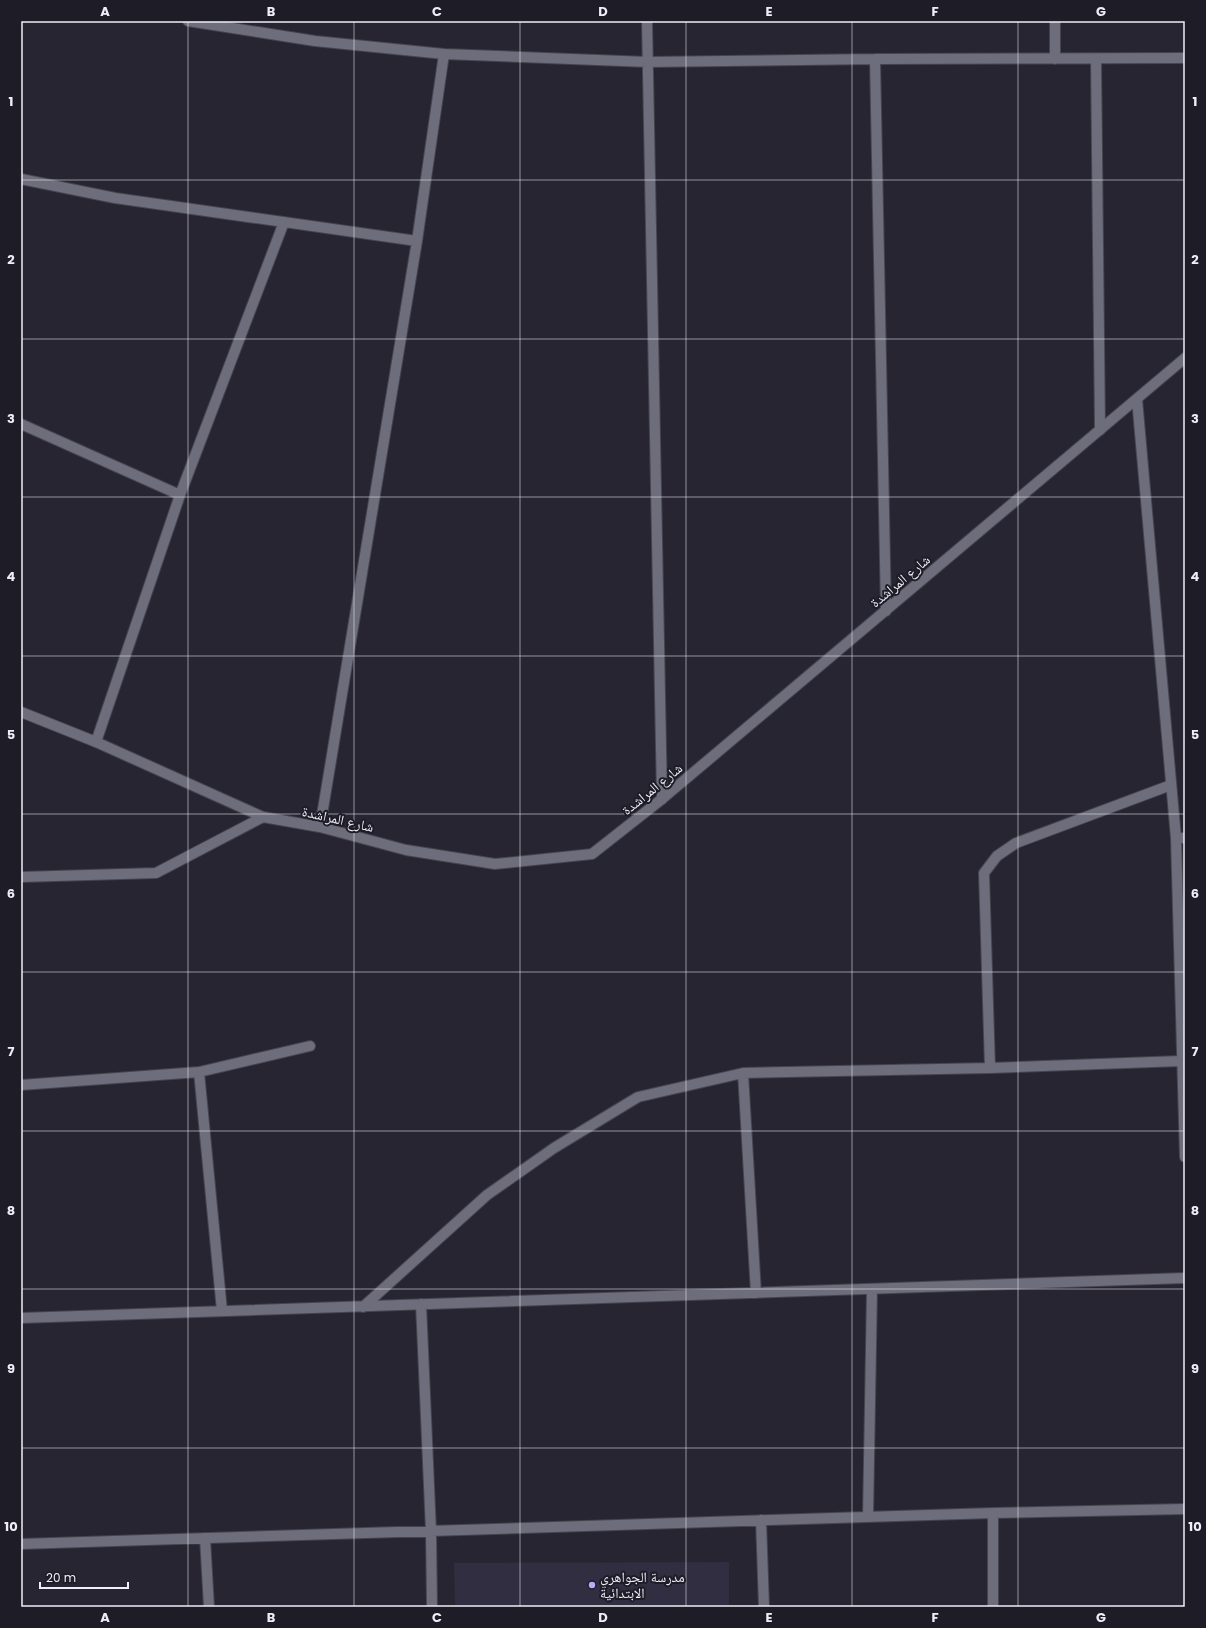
<svg xmlns="http://www.w3.org/2000/svg" width="1206" height="1628" font-family="Poppins,'Noto Naskh Arabic',sans-serif">
<style>
.built{fill:#302e40}
.lines{fill:none;stroke-linecap:round;stroke-linejoin:round}
.minor-casing{stroke:#46444e;stroke-width:12}
.tertiary-casing{stroke:#46444e;stroke-width:12}
.minor{stroke:#6e6d7b;stroke-width:10}
.tertiary{stroke:#6e6d7b;stroke-width:10}
.grid{fill:none;stroke:#efeef7;stroke-width:1;stroke-opacity:0.55}
.poi-dot{fill:#b8abf7;stroke:#1d1c27;stroke-width:1.5}
.labels{text-anchor:middle;stroke-width:4;stroke-linejoin:round;paint-order:stroke}
.street-label{font-size:14px;fill:#efeef7;stroke:#1d1c27}
.poi-label{font-size:14px;fill:#efeef7;stroke:#1d1c27;text-anchor:start}
.neatline{fill:none;stroke:#efeef7;stroke-width:1.5}
.grid-label{font-size:13px;text-anchor:middle;font-weight:bold;fill:#efeef7}
</style>
<rect width="100%" height="100%" fill="#272531"/>
<path class="built" d="M729,1562V1607H455L454,1563Z"/>
<g class="lines">
<g class="minor-casing">
<path id="minor" d="M188,21L315,41L444,54L648,62L875,59L1185,58
M647,21L662,799
M1055,21V59
M875,59L886,611
M1096,59L1100,430
M21,179L115,198L417,241
M1137,399L1176,838
M21,424L180,495
M96,742L180,495L284,222
M320,827L417,241L444,54
M1185,838H1176L1185,1157
M21,877L156,873L263,817
M990,1068L984,873L997,856L1016,843L1171,785
M199,1072L222,1311
M743,1073L756,1293
M21,1085L199,1072L310,1046
M421,1304L431,1531L432,1607
M363,1307L487,1195L554,1148L638,1097L743,1073L990,1068L1181,1061
M21,1318L1185,1278
M868,1517L872,1289
M761,1520L764,1607
M205,1538L209,1607
M21,1544L993,1513L1185,1509
M993,1607V1513"/>
</g>
<g class="tertiary-casing">
<path id="tertiary" d="M21,712L96,742L263,817L320,827L406,850L495,864L592,854L662,799L1185,358"/>
</g>
<use href="#minor" class="minor"/>
<use href="#tertiary" class="tertiary"/>
</g>
<path class="grid" d="M188,21V1607M354,21V1607M520,21V1607M686,21V1607M852,21V1607M1018,21V1607M21,180H1185M21,339H1185M21,497H1185M21,656H1185M21,814H1185M21,972H1185M21,1131H1185M21,1289H1185M21,1448H1185"/>
<circle class="poi-dot" cx="592" cy="1585" r="4"/>
<g class="labels">
<g class="street-label">
<text transform="translate(900 581) rotate(-40)" y="5">شارع المراشدة</text>
<text transform="translate(652 789) rotate(-39)" y="5">شارع المراشدة</text>
<text transform="translate(338 819) rotate(13)" y="5">شارع المراشدة</text>
</g>
<g class="poi-label">
<text x="600" y="1582">مدرسة الجواهري<tspan x="600" dy="16">الابتدائية</tspan></text>
</g>
</g>
<rect width="1206" height="1628" fill="none" stroke="#1d1c27" stroke-width="44"/>
<path d="M40 1582v6h88v-6" fill="none" stroke="#efeef7" stroke-width="2"/>
<text x="46" y="1582" font-size="12" fill="#efeef7" stroke="#1d1c27" stroke-width="3" paint-order="stroke">20 m</text>
<rect x="22" y="22" width="1162" height="1584" class="neatline"/>
<g class="grid-label">
<text x="105" y="16">A</text>
<text x="271" y="16">B</text>
<text x="437" y="16">C</text>
<text x="603" y="16">D</text>
<text x="769" y="16">E</text>
<text x="935" y="16">F</text>
<text x="1101" y="16">G</text>
<text x="11" y="106">1</text>
<text x="1195" y="106">1</text>
<text x="11" y="264">2</text>
<text x="1195" y="264">2</text>
<text x="11" y="423">3</text>
<text x="1195" y="423">3</text>
<text x="11" y="581">4</text>
<text x="1195" y="581">4</text>
<text x="11" y="739">5</text>
<text x="1195" y="739">5</text>
<text x="11" y="898">6</text>
<text x="1195" y="898">6</text>
<text x="11" y="1056">7</text>
<text x="1195" y="1056">7</text>
<text x="11" y="1215">8</text>
<text x="1195" y="1215">8</text>
<text x="11" y="1373">9</text>
<text x="1195" y="1373">9</text>
<text x="11" y="1531">10</text>
<text x="1195" y="1531">10</text>
<text x="105" y="1622">A</text>
<text x="271" y="1622">B</text>
<text x="437" y="1622">C</text>
<text x="603" y="1622">D</text>
<text x="769" y="1622">E</text>
<text x="935" y="1622">F</text>
<text x="1101" y="1622">G</text>
</g>
</svg>
